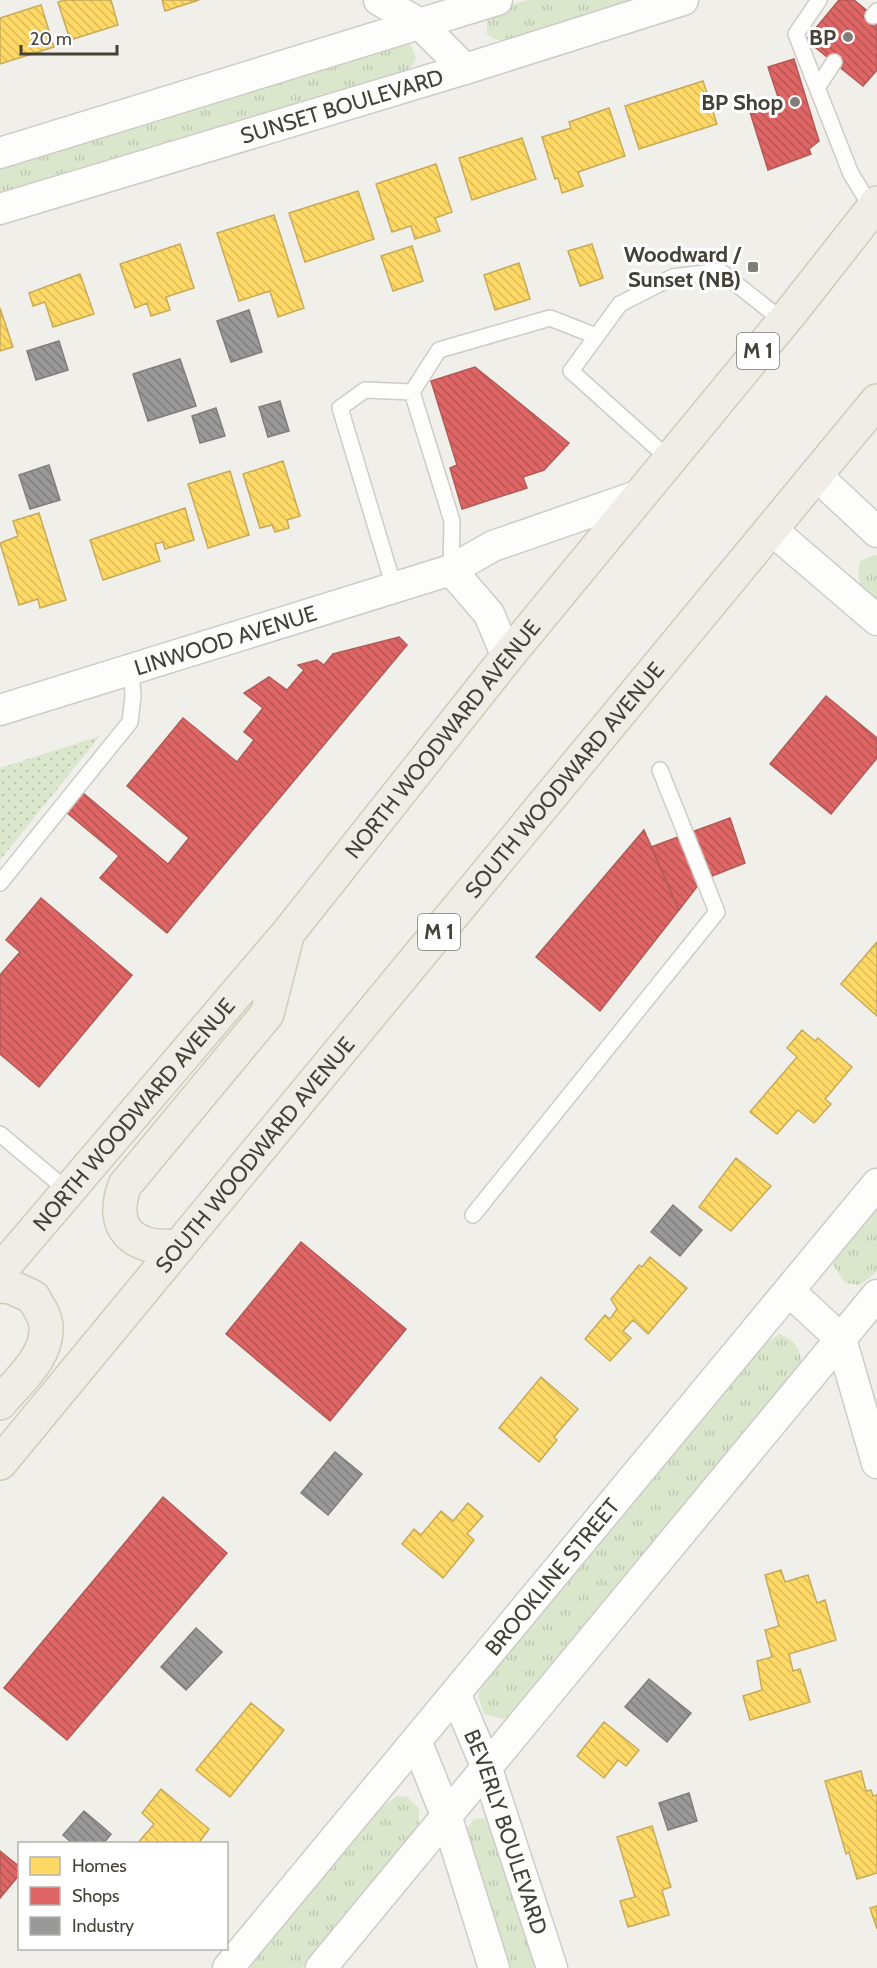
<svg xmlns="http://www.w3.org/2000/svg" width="877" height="1968" font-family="Cabin,sans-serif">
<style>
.grass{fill:url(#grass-tufts)}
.park{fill:url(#park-dots)}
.homes{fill:url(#homes-back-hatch);stroke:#c7ab58;stroke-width:1.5}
.shops{fill:url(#shops-back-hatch);stroke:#b15b58;stroke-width:1.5}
.industry{fill:url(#industry-back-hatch);stroke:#807f7c;stroke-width:1.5}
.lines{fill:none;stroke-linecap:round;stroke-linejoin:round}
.lane-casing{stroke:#cdccc8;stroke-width:18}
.street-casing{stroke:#cdccc8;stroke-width:33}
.primary-casing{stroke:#d0ccba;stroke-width:36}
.lane{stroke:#fdfdfc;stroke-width:15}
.street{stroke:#fdfdfc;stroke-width:30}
.primary{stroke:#efede5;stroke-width:33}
.poi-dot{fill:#807e76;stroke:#fff;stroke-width:2}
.labels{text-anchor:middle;stroke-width:6;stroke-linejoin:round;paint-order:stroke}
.shield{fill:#fff;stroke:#7c7a73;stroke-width:1.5}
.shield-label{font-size:21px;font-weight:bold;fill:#444137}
.poi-label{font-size:22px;font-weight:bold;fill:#444137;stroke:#fff;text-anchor:end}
.street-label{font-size:22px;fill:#444137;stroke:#fff}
</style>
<defs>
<pattern id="grass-tufts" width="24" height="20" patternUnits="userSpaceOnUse" patternTransform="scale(1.5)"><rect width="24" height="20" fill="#dbe7cd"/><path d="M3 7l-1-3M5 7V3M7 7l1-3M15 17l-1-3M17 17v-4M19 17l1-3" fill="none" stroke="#bdc7b1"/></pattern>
<pattern id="park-dots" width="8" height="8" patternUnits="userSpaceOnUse" patternTransform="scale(1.5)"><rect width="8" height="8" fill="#dbe7cd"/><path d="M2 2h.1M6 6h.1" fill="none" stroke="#bdc7b1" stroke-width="1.8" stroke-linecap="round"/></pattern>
<pattern id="homes-back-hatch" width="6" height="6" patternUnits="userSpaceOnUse" patternTransform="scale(1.5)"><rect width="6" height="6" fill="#ffd966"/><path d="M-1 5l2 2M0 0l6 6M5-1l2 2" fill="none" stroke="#dcbb59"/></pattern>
<pattern id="shops-back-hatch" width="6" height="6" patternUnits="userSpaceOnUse" patternTransform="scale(1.5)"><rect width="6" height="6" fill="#e06666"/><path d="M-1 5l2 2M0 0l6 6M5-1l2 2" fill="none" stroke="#b75655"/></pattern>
<pattern id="industry-back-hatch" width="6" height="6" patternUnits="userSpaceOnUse" patternTransform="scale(1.5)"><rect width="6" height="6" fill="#999"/><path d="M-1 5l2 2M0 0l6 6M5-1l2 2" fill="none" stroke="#7e7e7e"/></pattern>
</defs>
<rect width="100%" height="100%" fill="#f0efea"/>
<path class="grass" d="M528,0H639L505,40L493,39L487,34V17L494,10Z
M401,40L410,43L416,58L412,66L404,72L0,197V163Z
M874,555H877V602C860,588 856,583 860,561Z
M877,1204V1272L860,1285L845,1283L833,1265L839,1250Z
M779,1334C794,1340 801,1347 801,1364L511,1715L503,1719L484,1714L478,1696L484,1681L764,1345Z
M397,1796L407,1797L419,1808V1825L302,1968H244L376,1810Z
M485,1818L493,1824L537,1968H506L466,1837L467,1828L474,1819Z"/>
<path class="park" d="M100,736L0,860V768Z"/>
<path class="homes" d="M65,0H111L118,25L70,40L58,2Z
M162,0H199L165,11Z
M41,5L54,47L0,64V18Z
M703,81L717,124L639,149L625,106Z
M609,108L625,156L578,172L583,186L562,193L558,178L555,179L542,137L571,128L569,122Z
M522,138L536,179L472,200L459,158Z
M436,164L452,212L435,218L440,231L415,239L411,226L392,232L376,184Z
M358,191L374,239L305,262L289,213Z
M274,215L304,308L278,317L270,291L239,301L217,233Z
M180,244L194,288L166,297L170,310L151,316L147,303L135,308L120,264Z
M592,244L603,278L580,286L568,251Z
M412,246L423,281L393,291L381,256Z
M519,263L530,299L495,310L484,275Z
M80,274L94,314L53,327L45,302L33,306L29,293Z
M0,308L13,347L0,351Z
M283,461L300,516L287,520L289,528L275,532L272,525L260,528L243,474Z
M230,471L249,535L208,548L188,484Z
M185,508L194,540L165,549L163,542L155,544L160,561L103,580L90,540Z
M39,513L66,600L40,608L38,599L19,605L0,543L18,536L13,521Z
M877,942V1016L841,984Z
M802,1030L815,1041L818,1038L852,1067L825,1099L831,1104L814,1123L798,1110L777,1134L750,1112L797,1057L787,1048Z
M736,1158L771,1186L731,1231L699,1207Z
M650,1257L687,1288L648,1334L633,1320L623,1331L631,1338L610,1361L585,1339L605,1315L610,1319L617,1309L611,1299L639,1265L642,1267Z
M541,1377L578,1409L554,1437L557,1440L539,1462L499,1428Z
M468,1503L483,1516L467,1534L474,1540L443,1578L402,1544L414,1529L421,1535L441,1511L453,1521Z
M781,1570L785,1582L808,1575L817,1603L825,1600L836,1640L789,1654L793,1671L800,1669L810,1702L750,1720L743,1696L762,1690L757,1661L772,1657L765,1630L779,1626L765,1575Z
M251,1703L284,1730L230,1797L196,1770Z
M604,1722L639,1750L626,1766L618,1760L604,1778L577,1756Z
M861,1771L866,1791L871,1790L873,1796L877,1795V1873L857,1879L849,1852L846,1854L825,1781Z
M161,1789L209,1829L198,1844H137L154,1824L142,1813Z
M652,1826L671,1887L662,1890L669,1915L628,1927L620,1901L635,1897L617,1837Z
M877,1906V1929L870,1908Z"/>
<path class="shops" d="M839,0H854L877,19V70L863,86L806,40Z
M794,59L819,141L809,149L811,154L768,170L750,112L780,103L768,67Z
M475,367L569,443L544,470L523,477L527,488L462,509L450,468L457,465L431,381Z
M399,637L407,645L167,933L100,878L119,856L66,812L83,793L168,864L189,838L127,786L183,718L237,762L254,740L244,732L263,708L244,693L269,677L287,690L304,670L298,665L317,660L324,665L333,654Z
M826,696L877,738V758L831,814L770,764Z
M730,818L745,863L702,880L679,910L651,847Z
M644,830L679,910L600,1011L536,957Z
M41,898L132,975L39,1087L0,1054V975L20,952L6,940Z
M301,1242L406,1329L330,1421L226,1334Z
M163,1497L227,1553L67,1740L4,1688Z
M0,1851L20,1867V1874L0,1898Z"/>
<path class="industry" d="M249,310L262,352L231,362L217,321Z
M59,341L68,370L36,380L27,351Z
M180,359L196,406L148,421L133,374Z
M280,401L289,431L268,437L259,407Z
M216,408L225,436L200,443L192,416Z
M49,465L60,500L30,509L19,475Z
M673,1205L702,1230L680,1256L651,1232Z
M335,1452L362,1474L328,1515L301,1493Z
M196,1628L222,1652L186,1690L161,1667Z
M649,1679L691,1713L667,1742L625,1707Z
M689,1793L697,1821L668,1830L659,1803Z
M84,1811L111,1834L103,1844H73L63,1835Z"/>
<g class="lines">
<g class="lane-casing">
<path id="lane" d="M819,0L796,34L851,174L872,208
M873,16L877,11
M817,88L834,62
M412,392L439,350L550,318L596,336
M412,392L452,521L451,570
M669,459L571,371L620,304L673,277L720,271L783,321
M394,587L340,408L365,390L412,392
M0,883L130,722L133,696L131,669
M0,1134L68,1191
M473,1215L717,912L660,770"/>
</g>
<g class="street-casing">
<g id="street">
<path d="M379,0L420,24L465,69"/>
<path d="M0,153L497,0"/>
<path id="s1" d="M0,209L465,69L683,0"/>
<path d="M816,475L877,532"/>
<path d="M772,530L877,620"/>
<path d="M451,570L489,614L507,657"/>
<path id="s2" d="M0,710L451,570L493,546L637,496"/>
<path d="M789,1291L841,1339L877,1463"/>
<path id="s3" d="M456,1695L486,1766L552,1968"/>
<path d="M417,1743L446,1815L494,1968"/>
<path id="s4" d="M228,1968L877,1184"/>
<path d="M321,1968L877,1295"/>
</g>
</g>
<g class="primary-casing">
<g id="primary">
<path d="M178,1246C135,1250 108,1230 125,1185L267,1014L286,940"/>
<path id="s5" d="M0,1271L288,933L507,657L792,311L877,203"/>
<path d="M0,1286L11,1287L33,1297C38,1306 46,1317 46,1327C48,1357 17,1382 0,1403"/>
<path id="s6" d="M0,1463L877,401"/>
</g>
</g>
<use href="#lane" class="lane"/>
<use href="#street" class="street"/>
<use href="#primary" class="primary"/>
</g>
<g class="poi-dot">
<circle cx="848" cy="37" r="6"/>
<circle cx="795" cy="102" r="6"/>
<rect x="747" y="261" width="12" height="12" rx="3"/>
</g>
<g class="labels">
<g class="shield">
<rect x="737" y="333" width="42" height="36" rx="4.5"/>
<rect x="418" y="914" width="42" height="36" rx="4.5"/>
</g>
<g class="shield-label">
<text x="758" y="358">M 1</text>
<text x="439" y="939">M 1</text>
</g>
<g class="poi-label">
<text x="836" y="45">BP</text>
<text x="783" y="110">BP Shop</text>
<text x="741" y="262">Woodward /<tspan x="741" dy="25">Sunset (NB)</tspan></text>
</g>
<g class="street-label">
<text dy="8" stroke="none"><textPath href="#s1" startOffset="357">SUNSET BOULEVARD</textPath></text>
<text dy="8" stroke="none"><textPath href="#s2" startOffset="236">LINWOOD AVENUE</textPath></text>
<text dy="8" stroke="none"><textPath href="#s5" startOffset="692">NORTH WOODWARD AVENUE</textPath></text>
<text dy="8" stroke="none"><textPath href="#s6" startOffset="886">SOUTH WOODWARD AVENUE</textPath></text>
<text dy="8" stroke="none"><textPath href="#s5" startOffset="206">NORTH WOODWARD AVENUE</textPath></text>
<text dy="8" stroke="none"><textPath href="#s6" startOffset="400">SOUTH WOODWARD AVENUE</textPath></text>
<text dy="8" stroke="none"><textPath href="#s4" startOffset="508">BROOKLINE STREET</textPath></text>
<text dy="8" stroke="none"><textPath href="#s3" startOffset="146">BEVERLY BOULEVARD</textPath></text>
</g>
</g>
<rect x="18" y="1842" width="210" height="108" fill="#ffffff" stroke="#b4b3af" stroke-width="1.5"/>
<rect x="30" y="1857" width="30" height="18" fill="#ffd966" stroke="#b4b3af" stroke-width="1.5"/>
<text x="72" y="1872" font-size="18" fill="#444137">Homes</text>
<rect x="30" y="1887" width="30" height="18" fill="#e06666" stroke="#b4b3af" stroke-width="1.5"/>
<text x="72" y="1902" font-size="18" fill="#444137">Shops</text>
<rect x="30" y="1917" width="30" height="18" fill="#999999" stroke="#b4b3af" stroke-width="1.5"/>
<text x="72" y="1932" font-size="18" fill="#444137">Industry</text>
<path d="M21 45v9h96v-9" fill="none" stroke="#444137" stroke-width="3"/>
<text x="30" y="45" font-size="18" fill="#444137" stroke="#ffffff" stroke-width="4.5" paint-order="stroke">20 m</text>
</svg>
